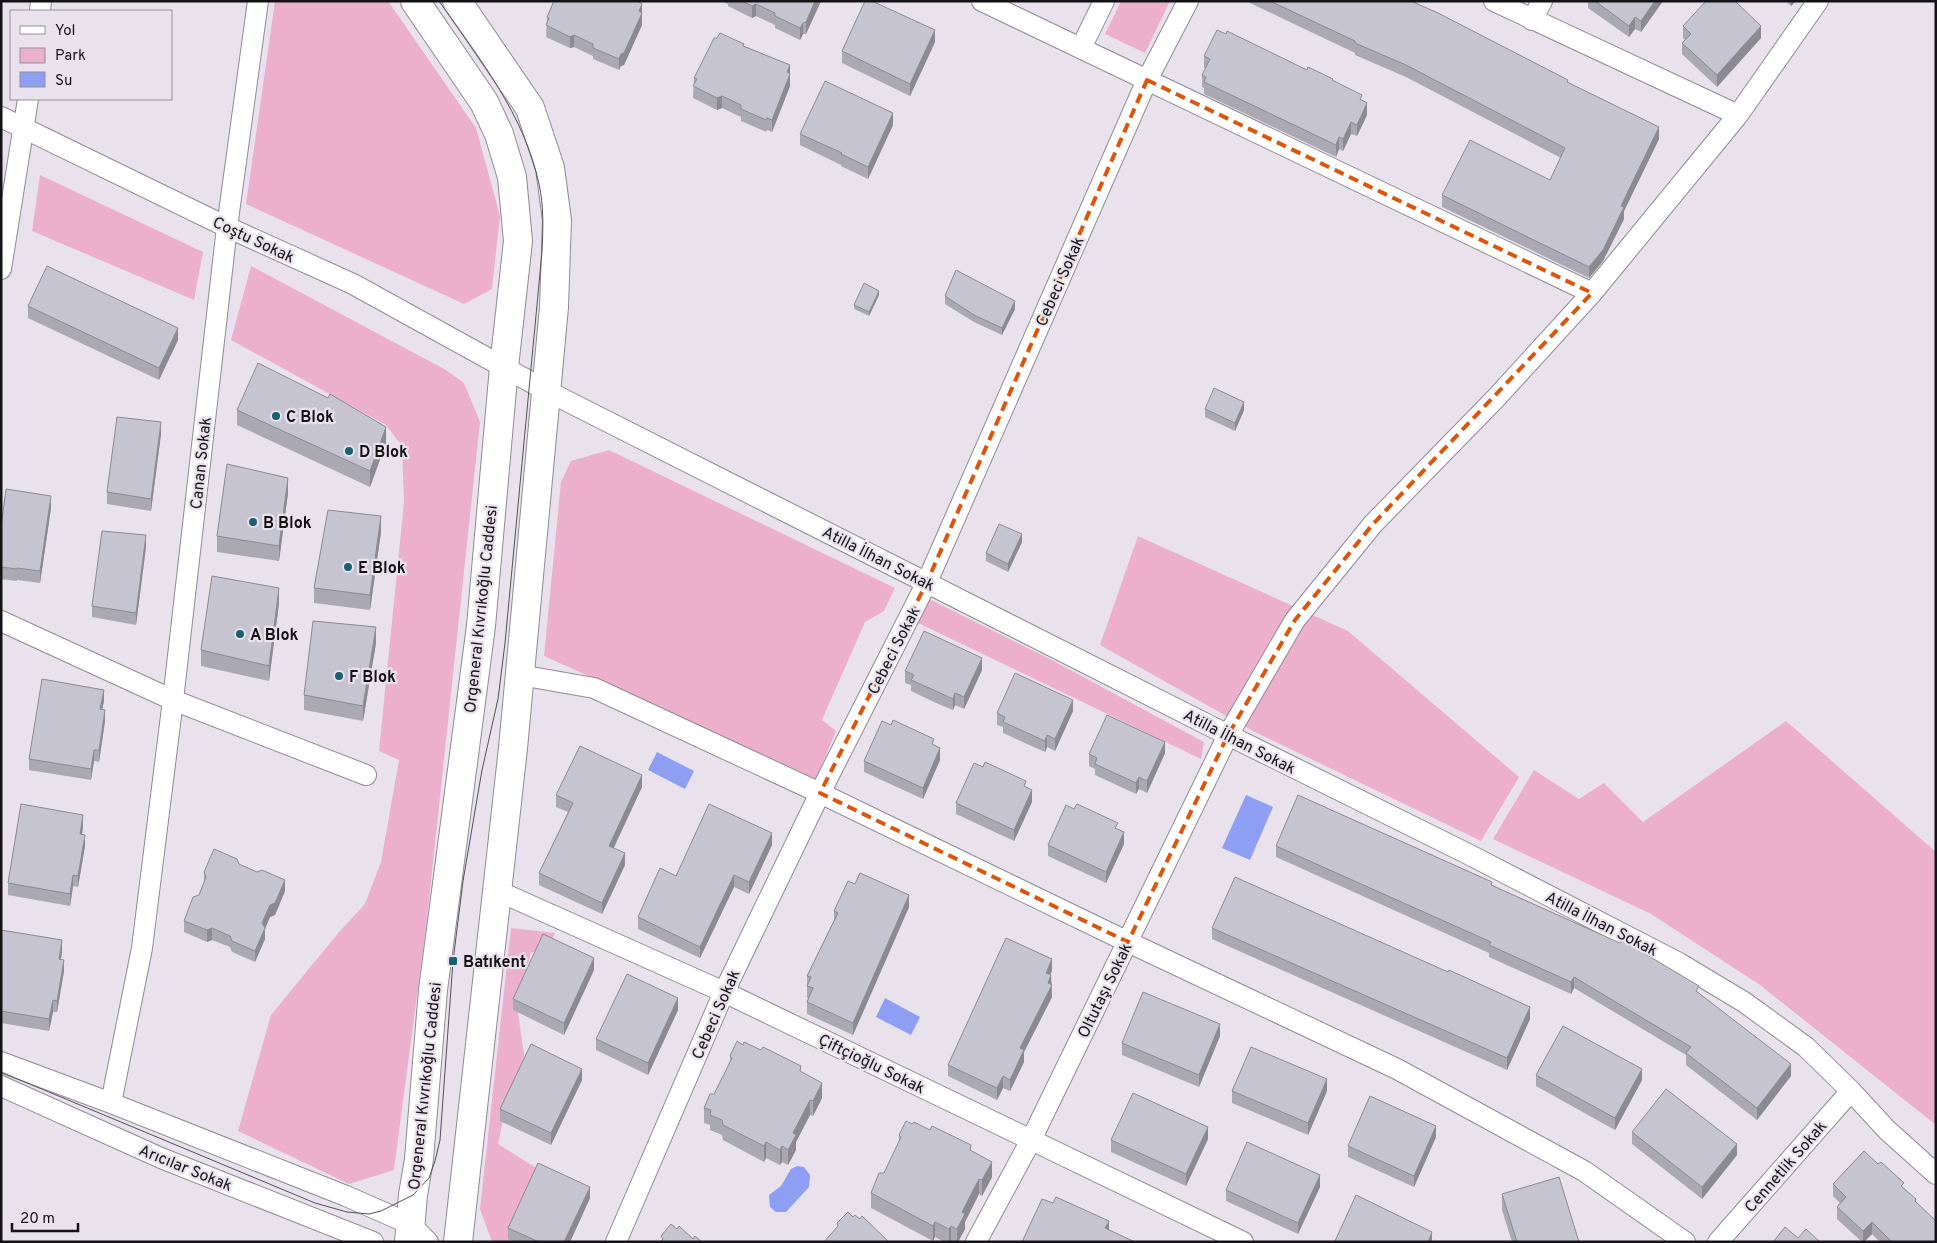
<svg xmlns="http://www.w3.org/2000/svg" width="1937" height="1243" font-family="Overpass,sans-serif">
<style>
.green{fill:#ecb0cd}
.water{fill:#8d9ef3}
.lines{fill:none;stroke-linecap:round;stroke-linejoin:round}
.street-casing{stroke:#8f8a94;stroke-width:22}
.secondary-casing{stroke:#8f8a94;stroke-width:30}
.street{stroke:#fff;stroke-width:20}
.secondary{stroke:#fff;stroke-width:28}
.tram{stroke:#535056;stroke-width:1}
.wall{fill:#aaa9b3}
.shaded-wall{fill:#8b8992}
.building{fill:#c6c4d0;stroke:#8b8992}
.marked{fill:none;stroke:#dd550c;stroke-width:4;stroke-dasharray:10 6;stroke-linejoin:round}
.poi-dot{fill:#1b6072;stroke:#e9e2ed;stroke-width:2}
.labels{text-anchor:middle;stroke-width:4.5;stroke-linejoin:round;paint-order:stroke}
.street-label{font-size:16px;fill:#141216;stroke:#e9e2ed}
.poi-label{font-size:16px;font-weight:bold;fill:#141216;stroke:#e9e2ed;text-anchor:start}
</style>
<rect width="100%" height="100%" fill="#e9e2ed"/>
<path class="green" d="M275,1H388L476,128L500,216L492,289L464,304L246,204Z
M1121,1H1170L1145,53L1105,34Z
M40,175L203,252L194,300L32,231Z
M251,266L446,370L464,383L480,422L427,919L394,1170L349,1184L238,1131L271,1015L340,931L365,904L381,862L399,760L379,751L404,502L402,446L386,425L231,340Z
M609,450L895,588L884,611L865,622L822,720L836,731L816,779L544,656L561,482L571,461Z
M1138,536L1348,631L1519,777L1481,841L1253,731L1100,645Z
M931,600L1048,658L1204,742L1201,759L916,622L923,601Z
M1786,721L1936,852V1125L1760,985L1651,914L1493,839L1534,770L1579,799L1604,783L1643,822Z
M511,928L555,933L546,953L531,952L517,1006L525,1061L504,1115L498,1144L541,1171L523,1198L510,1242H492L480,1209Z"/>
<path class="water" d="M657,752L694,771L685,789L648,770Z
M1246,795L1273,807L1250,860L1222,848Z
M885,998L920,1017L911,1035L876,1017Z
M797,1166L804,1167L810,1175L809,1187L786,1212H776L770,1207L769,1195L781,1186L791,1169Z"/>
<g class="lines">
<g class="street-casing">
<path id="street" d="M982,1L1592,293
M1494,1L1738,115
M40,11L41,1
M1532,20L1542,1
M1081,48L1104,1
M1,117L227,227L353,284L547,391L1228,735L1470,855L1679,963L1744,1002L1806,1047L1851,1091L1887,1130L1936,1174
M1,269L28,99
M1,621L173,700L366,775
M520,675L594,688L820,793L1128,942L1397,1069L1584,1171L1685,1242
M498,891L724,992L1243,1242
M1,1062L111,1103L346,1196L410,1224L428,1242
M1,1086L161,1158L373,1242
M111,1103L142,948L173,700L227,227L258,1
M616,1242L724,992L820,793L927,582L1147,80L1188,1
M976,1242L1031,1140L1228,735L1295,620L1373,524L1496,398L1592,293L1738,115L1818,1
M1718,1242L1851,1091"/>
</g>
<g class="secondary-casing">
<path id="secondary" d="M457,1L530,108L550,168L557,220L554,307L513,748L458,1242
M409,1242L413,1195L419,1159L433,990L481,626L504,367L518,241L512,177L499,134L484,102L415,1"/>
</g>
<use href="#street" class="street"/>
<use href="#secondary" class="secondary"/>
<path class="tram" d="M1,1072L315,1203L347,1212L369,1214L381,1211L413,1195L429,1178L435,1161L440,1140L453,961L463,881L482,770L498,699L505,643L542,252C543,229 544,206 539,184C524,114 479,58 439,1"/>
</g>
<path class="wall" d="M721,1H821L806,34H803L800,40L775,28V25L756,16L752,18L728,6V4Z
M1246,1H1411L1568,82L1659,139L1624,211V219L1603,261L1589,278L1442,207V195L1550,180L1561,158L1406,77L1355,55V53Z
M1588,1H1663L1641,32L1635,29L1629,37L1588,8Z
M1786,1H1796L1791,6Z
M642,4V25L624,65L621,66L619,70L593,59V56L574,47L570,48L546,37L547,17Z
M1683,26L1761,38L1717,87L1682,54V43L1685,40L1683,38Z
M935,42L910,96L842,63V51Z
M744,46L790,65V86L772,132L767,130L766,132L741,121V117L722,108L717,110L693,98L694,78Z
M1204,56L1307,70L1333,81L1362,100L1367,115L1357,136L1351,134L1343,151L1339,149L1336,157L1204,94V88L1202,87V75L1206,68H1204Z
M893,125L868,179L841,166V165L800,145V134Z
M879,295L869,316L854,309V305Z
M945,296L1015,309L1002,335L974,322L945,304Z
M28,306L178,340L159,380L28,318Z
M1205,409L1244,410L1235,431L1205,417Z
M237,410L386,443L370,487L237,425Z
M161,434L151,511L107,504V492Z
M288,493L279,561L217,552V536Z
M51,508L40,583L17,580V581L1,579V527Z
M381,532L370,610L314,603V588Z
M1022,542L1008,572L986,561V553Z
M146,547L136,625L92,617V606Z
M279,603L269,681L201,666V650Z
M376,643L363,721L304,710V695Z
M982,670L964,709L955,705L953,710L936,703L911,691V685L905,683V671Z
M104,701L102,709L105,721L99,762L94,761L91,780L29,770V759Z
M1073,711L1055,751L1047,747L1045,752L1003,733V727L997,725V713Z
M934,745L940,760L923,799L864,772V761Z
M1165,753L1147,793L1139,789L1136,794L1095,775V769L1089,766V754Z
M642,787L614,848L625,865L602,914L539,885V873L568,812L556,807V795Z
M1026,787L1032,802L1014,841L956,814V803Z
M83,827L82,834L85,846L78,887L73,886L70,906L8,895V883Z
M1118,829L1124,844L1106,883L1048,856V845Z
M772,845L749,894L734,887L700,958L638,929V917L676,876Z
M1276,846L1492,885L1699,993L1791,1076L1757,1120L1686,1065V1055L1574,988L1571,994L1489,957V953L1276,857Z
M239,864L285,891L275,915L270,917L265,929V939L255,962L232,952L230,947L212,940L207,942L184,932V921L199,895L204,882V872Z
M909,907L853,1035L807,1014V1002L808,998H807V976L834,920V911Z
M1212,928L1530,1019L1507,1070L1212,939Z
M1,930L62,952L61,959L64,971L57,1012H53L49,1031L1,1023Z
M594,970L564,1035L513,1010V999Z
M1052,971L1050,975H1051L1052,997L1024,1052V1062L1010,1091L1003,1088L997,1100L948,1076V1065Z
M678,1010L648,1075L596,1050V1039Z
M1220,1036L1199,1087L1122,1055V1043Z
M730,1056L801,1072L822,1098L813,1116L810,1115L796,1142V1150L788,1165L782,1162L780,1165L766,1158L764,1162L723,1140L722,1135L710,1130V1125L704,1123V1108L714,1094L730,1063Z
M1536,1075L1642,1080L1615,1130L1536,1086Z
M582,1080L551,1145L500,1121V1109Z
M1232,1091H1327L1308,1135L1232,1103Z
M1632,1132L1737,1155L1702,1199L1632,1144Z
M899,1135L971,1151L992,1177L982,1196L979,1194L965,1222V1229L958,1242H952L951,1241L950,1242H944L935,1237L933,1241L871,1208V1193L884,1173L899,1142Z
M1436,1137L1414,1187L1348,1157V1146Z
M1208,1139L1186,1186L1111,1152V1140Z
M1833,1184L1904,1188L1916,1202L1936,1242H1880L1872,1234L1864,1242H1862L1837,1219V1207L1840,1203L1833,1196Z
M1320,1187L1298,1234L1226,1201V1190Z
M1502,1194L1579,1242H1512L1502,1210Z
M590,1198L570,1242H514L508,1239V1228Z"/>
<path class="shaded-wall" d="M815,1H821L806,34V22Z
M1655,1H1663L1641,32V21Z
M1791,1H1796L1791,6Z
M642,4V25L624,65L621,66L619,70V59Z
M756,4V16L752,18V6Z
M1635,17V29L1629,37V26Z
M803,23V34L800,40V28Z
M1761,26V38L1717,87V75Z
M935,30V42L910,96V84Z
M574,35V47L570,48V37Z
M790,65V86L772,132V120L787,72Z
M722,96V108L717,110V98Z
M1367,103V115L1357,136V125Z
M893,113V125L868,179V167Z
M1351,122V134L1343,151V139Z
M1659,127V139L1624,211V219L1603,261L1589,278V267L1621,206Z
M1339,137V149L1336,157V145Z
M879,291V295L869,316V312Z
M1015,301V309L1002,335V328Z
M178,328V340L159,380V368Z
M1244,402V410L1235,431V423Z
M161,422V434L151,511V499Z
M386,427V443L370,487V471Z
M288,478V493L279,561V546Z
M51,496V508L40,583V571Z
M381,516V532L370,610V595Z
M1022,534V542L1008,572V564Z
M146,535V547L136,625V613Z
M279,588V603L269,681V666Z
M376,627V643L363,721V706Z
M982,658V670L964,709V697Z
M104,690V701L100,720V709Z
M955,693V705L953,710V699Z
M1073,700V711L1055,751V739Z
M105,710V721L99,762V750Z
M1047,735V747L1045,752V741Z
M1165,742V753L1147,793V781Z
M940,748V760L923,799V788Z
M94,750V761L91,780V769Z
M642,775V787L609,857V846Z
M1139,777V789L1136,794V783Z
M1032,790V802L1014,841V830Z
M83,815V827L80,846V834Z
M1124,832V844L1106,883V872Z
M772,833V845L749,894V882Z
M85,835V846L78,887V876Z
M625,853V865L602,914V903Z
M73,875V886L70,906V894Z
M734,875V887L700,958V947Z
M285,880V891L275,915L270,917L265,929V939L255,962V951L262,923L270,905Z
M909,895V907L853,1035V1023Z
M212,928V940L207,942V930Z
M62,940V952L59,971V959Z
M594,958V970L564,1035V1023Z
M1052,959V971L1046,984V973Z
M64,960V971L57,1012V1001Z
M1051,975L1052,997L1024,1052V1062L1010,1091V1080L1020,1048Z
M1574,977V988L1571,994V982Z
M678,998V1010L648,1075V1063Z
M53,1000V1012L49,1031V1019Z
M1530,1007V1019L1507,1070V1058Z
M1220,1024V1036L1199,1087V1075Z
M1791,1064V1076L1757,1120V1108Z
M582,1069V1080L551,1145V1133Z
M1642,1069V1080L1615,1130V1118Z
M1003,1076V1088L997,1100V1088Z
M1327,1079V1091L1308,1135V1123Z
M822,1083V1098L813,1116V1101Z
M810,1100V1115L796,1142V1150L788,1165V1150L793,1133Z
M1436,1126V1137L1414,1187V1176Z
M1208,1127V1139L1186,1186V1174Z
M766,1142V1158L764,1162V1146Z
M1737,1144V1155L1702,1199V1187Z
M782,1146V1162L780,1165V1150Z
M992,1162V1177L982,1196V1180Z
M1320,1175V1187L1298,1234V1223Z
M979,1179V1194L965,1222V1229L958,1242H957V1229L962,1212Z
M590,1187V1198L570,1242H564Z
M1109,1221V1233L1105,1228Z
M935,1222V1237L933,1241V1226Z
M1872,1222V1234L1864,1242H1863V1231Z
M951,1226V1241L949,1242V1229Z
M1432,1232V1242H1428Z"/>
<path class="building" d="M554,1H637L642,4L639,11L642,13L624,53L621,54L619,59L593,48V44L574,35L570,37L546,25L549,18L547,17Z
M742,1H815L806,22L803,23L800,28L775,16V13L756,4L752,6Z
M865,1H872L935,30L910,84L842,51Z
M1270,1H1411L1438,13L1568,80L1567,82L1659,127L1621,206L1624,207L1603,250L1589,267L1442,195L1470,140L1550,180L1565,148L1406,65L1355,43V41Z
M1595,1H1655L1641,21L1635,17L1629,26Z
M1706,1H1735L1761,26L1717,75L1682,43L1691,34L1683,26Z
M1217,30L1226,34L1227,31L1307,70L1308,67L1333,79L1332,80L1362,95L1360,99L1367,103L1357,125L1351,122L1343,139L1339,137L1336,145L1204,82L1206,77L1202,75L1210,59L1204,56Z
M720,33L744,44L743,46L790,65L787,72L790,74L772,120L767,118L766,120L741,109V105L722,96L717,98L693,86L697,79L694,78L714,38H717Z
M825,81L893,113L868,167L841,154L842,153L800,134Z
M47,266L178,328L159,368L28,306Z
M956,270L1015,301L1002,328L974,315L945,296Z
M864,283L879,291L869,312L854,305Z
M258,363L328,398L330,394L386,427L370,471L237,410Z
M1214,388L1244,402L1235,423L1205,409Z
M117,417L161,422L151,499L107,492Z
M227,464L288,478L279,546L217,536Z
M6,489L51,496L40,571L17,568V569L1,567V527Z
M328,510L381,516L370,595L314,588Z
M999,524L1022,534L1008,564L986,553Z
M102,531L146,535L136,613L92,606Z
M212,576L279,588L269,666L201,650Z
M313,621L376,627L363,706L304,695Z
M924,631L982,658L964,697L955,693L953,699L936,691L911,680L914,675L905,671Z
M1015,673L1073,700L1055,739L1047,735L1045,741L1003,722L1005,717L997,713Z
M42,679L104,690L100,709L105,710L99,750H94L91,769L29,759Z
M1107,715L1165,742L1147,781L1139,777L1136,783L1095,764L1097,758L1089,754Z
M893,720L934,739L932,744L940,748L923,788L864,761L882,721L891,725Z
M580,746L642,775L609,846L625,853L602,903L539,873L573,803L556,795Z
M985,762L1026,781L1024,786L1032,790L1014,830L956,803L974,763L983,767Z
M1298,795L1492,882L1491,885L1620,943L1622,940L1699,986L1696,991L1791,1064L1757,1108L1686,1053L1691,1047L1574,977L1571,982L1489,945L1491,942L1276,846Z
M21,804L83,815L80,834L85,835L78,876L73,875L70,894L8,883Z
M709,804L772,833L749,882L734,875L700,947L638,917L660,868L676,876Z
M1077,804L1118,823L1115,828L1124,832L1106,872L1048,845L1066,805L1074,809Z
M214,849L237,859L239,864L257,872L262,870L285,880L275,903L270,905L262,923L265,928L255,951L232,941L230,936L212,928L207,930L184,921L193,897L199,895L206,877L204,872Z
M860,873L909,895L853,1023L807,1002L813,988L807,986L811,977L807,976L838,913L834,911L848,881L855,884Z
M1235,877L1448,972L1449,970L1530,1007L1507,1058L1212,928Z
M1,930L62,940L59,959L64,960L57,1001L53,1000L49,1019L1,1011Z
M543,934L594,958L564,1023L513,999Z
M1006,938L1052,959L1046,973L1051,975L1048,983L1052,985L1020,1048L1024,1050L1010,1080L1003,1076L997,1088L948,1065Z
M627,974L678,998L648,1063L596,1039Z
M1143,992L1220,1024L1199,1075L1122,1043Z
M1563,1026L1642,1069L1615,1118L1536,1075Z
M737,1041L743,1045L744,1042L761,1050L763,1047L801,1066L800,1071L822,1083L813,1101L810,1100L793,1133L796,1135L788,1150L782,1146L780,1150L766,1142L764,1146L723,1125L722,1120L710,1115L711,1110L704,1108L710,1094H714L732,1058L730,1056Z
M531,1044L582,1069L551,1133L500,1109Z
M1251,1047L1327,1079L1308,1123L1232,1091Z
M1666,1089L1737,1144L1702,1187L1632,1132Z
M1133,1093L1208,1127L1186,1174L1111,1140Z
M1370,1096L1436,1126L1414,1176L1348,1146Z
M906,1121L912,1124L914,1122L930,1130L932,1126L971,1145L970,1150L992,1162L982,1180L979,1179L962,1212L965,1214L957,1229L951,1226L949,1229L935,1222L933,1226L871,1193L879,1173H884L901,1137L899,1135Z
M1247,1142L1320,1175L1298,1223L1226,1190Z
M1864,1151L1878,1164L1881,1162L1904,1183L1901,1186L1916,1199L1915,1201L1936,1221V1242H1892L1872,1222L1863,1231L1837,1207L1846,1197L1833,1184Z
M538,1163L590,1187L564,1242H539L508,1228Z
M1559,1177L1579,1242H1517L1502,1194Z
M1356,1195L1432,1232L1428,1242H1337L1335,1241Z
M1056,1197L1109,1221L1105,1228L1135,1242H1022L1042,1199L1053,1203Z
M848,1212L853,1217L855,1215L860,1219L862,1216L889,1242H824L838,1226L837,1223Z
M671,1224L677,1229L679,1226L693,1239L695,1236L702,1242H660L663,1239L661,1236Z
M1785,1227L1798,1238L1806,1229L1820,1242H1773Z"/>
<path class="marked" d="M1147,80L1592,293L1373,524L1295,620L1228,735L1128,942L820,793L927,582Z"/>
<g class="poi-dot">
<circle cx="276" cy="416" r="5"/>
<circle cx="349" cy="451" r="5"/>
<circle cx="253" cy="522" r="5"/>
<circle cx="348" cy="567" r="5"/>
<circle cx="240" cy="634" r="5"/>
<circle cx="339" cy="676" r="5"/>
<rect x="448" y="956" width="10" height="10" rx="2.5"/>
</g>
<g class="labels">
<g class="street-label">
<text transform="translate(254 239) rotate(25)" y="6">Coştu Sokak</text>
<text transform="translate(1059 281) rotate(-66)" y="6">Cebeci Sokak</text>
<text transform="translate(200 463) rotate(-84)" y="6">Canan Sokak</text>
<text transform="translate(879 558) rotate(27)" y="6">Atilla İlhan Sokak</text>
<text transform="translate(480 609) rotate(-84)" y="6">Orgeneral Kıvrıkoğlu Caddesi</text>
<text transform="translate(893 650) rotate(-63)" y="6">Cebeci Sokak</text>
<text transform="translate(1240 741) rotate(27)" y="6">Atilla İlhan Sokak</text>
<text transform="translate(1602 923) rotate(27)" y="6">Atilla İlhan Sokak</text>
<text transform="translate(1104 990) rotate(-64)" y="6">Oltutaşı Sokak</text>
<text transform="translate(715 1014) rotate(-66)" y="6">Cebeci Sokak</text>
<text transform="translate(872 1063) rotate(26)" y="6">Çiftçioğlu Sokak</text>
<text transform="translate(424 1086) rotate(-84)" y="6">Orgeneral Kıvrıkoğlu Caddesi</text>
<text transform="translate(1785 1166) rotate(-49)" y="6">Cennetlik Sokak</text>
<text transform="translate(186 1167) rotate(22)" y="6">Arıcılar Sokak</text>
</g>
<g class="poi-label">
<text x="286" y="422">C Blok</text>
<text x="359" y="457">D Blok</text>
<text x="263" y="528">B Blok</text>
<text x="358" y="573">E Blok</text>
<text x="250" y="640">A Blok</text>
<text x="349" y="682">F Blok</text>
<text x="463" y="967">Batıkent</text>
</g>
</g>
<rect width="1937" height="1243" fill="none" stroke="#141216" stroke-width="5"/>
<rect x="10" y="10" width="162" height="90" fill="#e9e2ed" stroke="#948f97"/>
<rect x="20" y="26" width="25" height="8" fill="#ffffff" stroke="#948f97"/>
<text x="55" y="35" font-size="15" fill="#141216">Yol</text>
<rect x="20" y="48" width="25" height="15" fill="#ecb0cd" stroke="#948f97"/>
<text x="55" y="60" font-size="15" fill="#141216">Park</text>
<rect x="20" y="72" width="25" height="15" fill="#8d9ef3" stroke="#948f97"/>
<text x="55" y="85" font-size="15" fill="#141216">Su</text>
<path d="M12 1223v8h66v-8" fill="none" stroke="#141216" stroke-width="2.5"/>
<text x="20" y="1223" font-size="15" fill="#141216" stroke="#e9e2ed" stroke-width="4" paint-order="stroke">20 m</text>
</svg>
